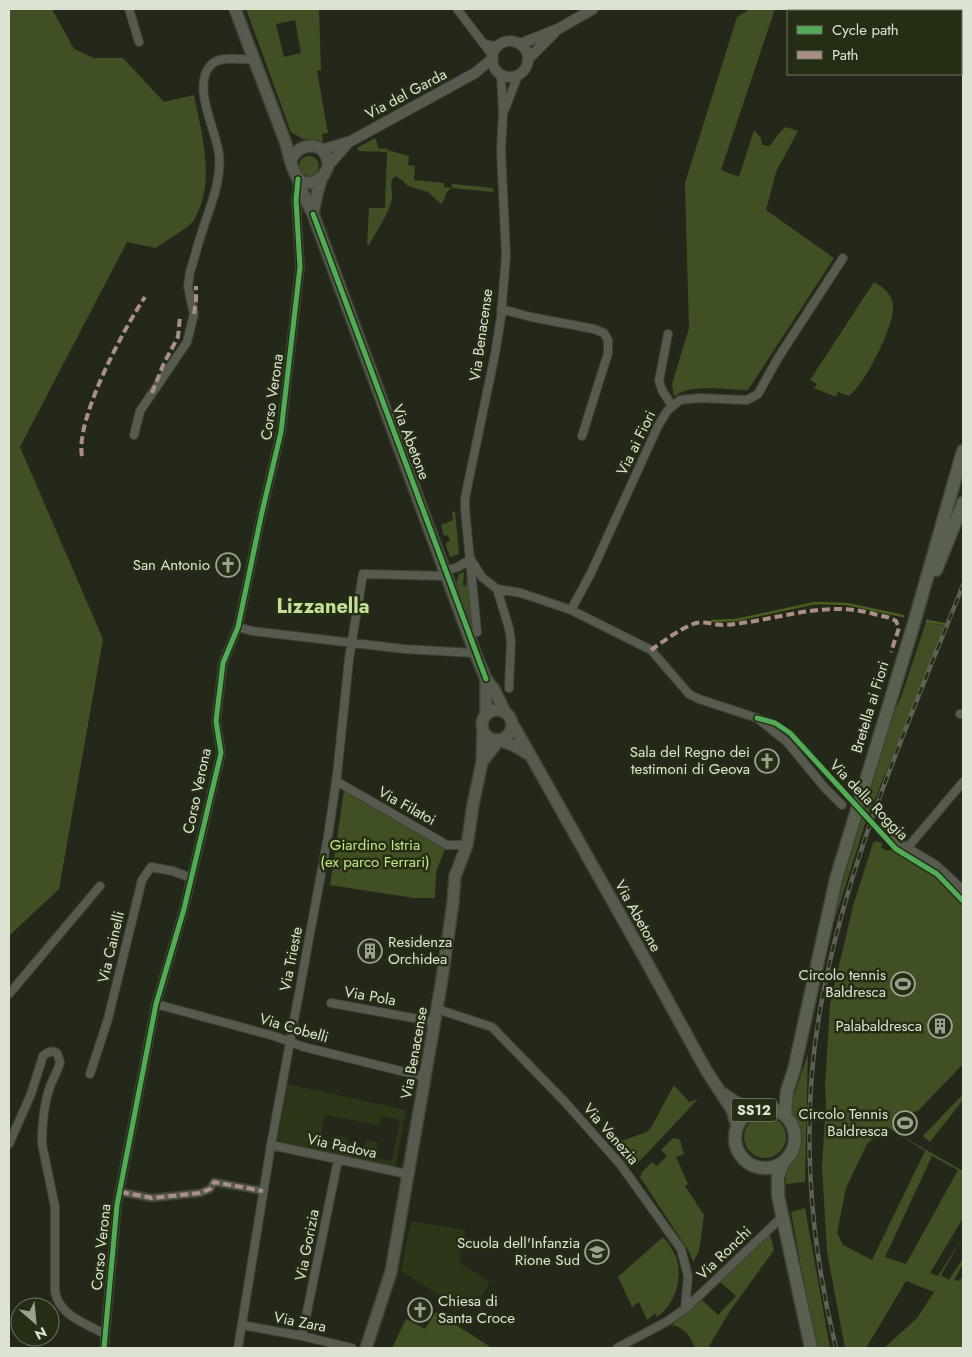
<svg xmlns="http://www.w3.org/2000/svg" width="972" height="1357" font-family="Jost,sans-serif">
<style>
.built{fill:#2c3717;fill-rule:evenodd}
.green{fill:#405024;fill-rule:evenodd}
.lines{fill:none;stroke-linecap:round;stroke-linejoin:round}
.stream{stroke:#4a5f1f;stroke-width:2.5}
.pedestrian-casing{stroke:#3e4237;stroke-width:9}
.minor-casing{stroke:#3e4237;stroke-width:10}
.tertiary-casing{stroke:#3e4237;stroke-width:12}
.secondary-casing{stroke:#3e4237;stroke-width:14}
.primary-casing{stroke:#3e4237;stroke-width:15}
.pedestrian{stroke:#565a4f;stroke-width:6}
.minor{stroke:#565a4f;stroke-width:8}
.tertiary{stroke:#565a4f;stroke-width:10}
.secondary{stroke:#565a4f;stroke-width:11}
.primary{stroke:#5a6050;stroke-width:12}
.rail-casing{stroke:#5d6156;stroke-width:4.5}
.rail{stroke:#252e14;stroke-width:2.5;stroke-dasharray:8;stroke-linecap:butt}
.quiet{stroke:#ac8f84;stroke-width:4;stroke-dasharray:8 4;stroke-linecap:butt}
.cycleway-casing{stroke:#252e14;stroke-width:8}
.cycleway{stroke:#51ab58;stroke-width:5}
.labels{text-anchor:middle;stroke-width:5;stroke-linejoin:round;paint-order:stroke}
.shield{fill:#252e14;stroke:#a5ad9a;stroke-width:1}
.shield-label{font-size:14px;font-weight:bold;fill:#dce3d3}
.street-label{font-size:15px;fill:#dce3d3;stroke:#252e14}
.poi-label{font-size:15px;fill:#dce3d3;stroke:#252e14;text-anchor:end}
.park-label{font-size:15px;fill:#c3e787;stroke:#252e14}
.district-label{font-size:20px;font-weight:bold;fill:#c4e098;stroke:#252e14}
</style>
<rect width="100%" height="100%" fill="#23281a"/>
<path class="built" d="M287,1084L406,1110L395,1168L277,1143ZM325,1115L379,1125L381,1116L400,1120L392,1161L375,1158L378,1142L366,1140L364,1147L347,1143V1138L336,1136L334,1150L319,1147Z
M411,1221L465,1230L459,1263L490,1282L474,1309L465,1303L461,1309L401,1271Z"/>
<path class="green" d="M9,9H52L74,49L94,58H123L164,102L194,95C202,136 216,182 194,220C190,227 164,242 156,248L127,242L20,447L103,639L59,889L9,936Z
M246,9H319L321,70L317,71L328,133L322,134L323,142L303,139L291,132ZM295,20L301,53L284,57L276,24Z
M750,9H775L721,170L739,177L754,130L761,138L762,145L770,146L780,132L786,127L798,131L776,172L766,210L834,258L748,390C729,390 687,383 674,397L672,384L689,328L685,183L737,17Z
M375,138L379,149L387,148V150L409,156L408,165L415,166L414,180L444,183V187L452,188V184L492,188L494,192L452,188C444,191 446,200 441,204L428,192L408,186L402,180L395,176C388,182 393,190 392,198C390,212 376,232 369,245H367L369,208H385L387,152L359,151L357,148Z
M299 166a10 10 0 1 1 20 0a10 10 0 1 1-20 0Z
M874,282C883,287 892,294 893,305C895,325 865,384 849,396L838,392L836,397L814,388L817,384L810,380Z
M455,511L459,554L450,557L446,546L447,542L450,541L448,535L444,536L441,525L453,520L452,512Z
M464,572L463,585L466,586L467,574L471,578L474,613L470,623L456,584L459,574Z
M926,622L945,626L869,814L864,811L890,720L900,700Z
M344,791L445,849L436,872L435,898H414L330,885Z
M862,818L866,821L833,925L840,892Z
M876,841L882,843L881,848L889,851L893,846H898L895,851L933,873L963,904V1064L918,1111L898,1115L891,1123L902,1136L963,1171V1218L930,1273L938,1276L963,1237L941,1275L949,1280L963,1258V1264L954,1280L958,1281L963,1277V1348H884L917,1318L934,1292L906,1281L866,1348H845L827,1252L822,1166L826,1102L825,1086L830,1004L853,906L873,843ZM887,1127L925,1151L872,1260L843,1245L837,1233L846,1188L867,1144ZM932,1156L958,1170L906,1264L885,1257Z
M808,1054L805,1182L786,1184V1170C789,1165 793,1161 796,1157C808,1140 794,1129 789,1114L793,1098Z
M674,1085L689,1102L698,1099L637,1164L633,1165L615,1143L647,1132L652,1126Z
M963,1094V1100L930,1142L923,1136Z
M744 1137a21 21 0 1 1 42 0a21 21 0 1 1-42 0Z
M675,1138L680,1140L684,1154L676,1157L688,1184L685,1186L704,1215L699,1251L693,1262L690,1253L640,1177L642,1172L652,1162L657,1166L667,1156L661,1150L672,1139Z
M805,1208L830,1348H816L791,1212Z
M770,1234L774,1250L730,1311L708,1348H695C690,1336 685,1328 672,1325L702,1300L718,1315L736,1296L719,1281Z
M663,1237C668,1242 673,1250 676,1257C683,1277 676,1304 657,1317L655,1313L647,1320L639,1302L632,1307L618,1277Z
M436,1312L492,1348H392L406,1319L425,1329Z"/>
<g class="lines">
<path class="stream" d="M712,621L736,620L815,603L847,604L903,616
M927,621L944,624"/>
<g class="pedestrian-casing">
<path id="pedestrian" d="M121,1192L152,1198L200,1193L210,1189L214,1182L263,1191"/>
</g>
<g class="minor-casing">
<path id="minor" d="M129,9L139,42
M457,9L493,56
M483,43L497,47
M505,109L518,75
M501,309L531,317L594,329L604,333L608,340V353L582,436
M668,334L659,381L662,390L672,406
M134,435L140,411L187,342L194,314L188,287L190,272C194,260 197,247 201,235C209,208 222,183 219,154C216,130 192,87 210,66C220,54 240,61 254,59
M473,563L482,577L497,589L521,593L571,610L651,650L689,694L699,699L757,718L787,742L825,788L842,805
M445,571L458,567L471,559
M497,589L509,628L511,641L509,688
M571,610L591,573L658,426L667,411L680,400L699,398L747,400L758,394L778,358L843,258
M238,627L252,631L404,649L475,653
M477,632L465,509V498L495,354L501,317L506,255L501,151L503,113L501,75
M960,714H963
M336,781L447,845H467
M891,838L936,865L963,890
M908,847L963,782
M9,994L100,886
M331,1003L435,1022
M156,1004L274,1036L304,1047L425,1077
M437,1009L492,1027L564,1101L620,1164L681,1249L688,1276L685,1309L666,1322L617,1348
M90,1074L108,1019L142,880L151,867L173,871L191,878
M9,1144L31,1094L43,1056C48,1052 51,1050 57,1053L60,1062C58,1070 54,1077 51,1084C44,1102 42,1125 42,1144L55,1207V1292C60,1316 85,1323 105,1334
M271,1145L407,1174
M685,1309L782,1217
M242,1325L302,1336L352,1348
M302,1336L338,1160
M104,1348L117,1205L156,1004L184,909L221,753L216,721L223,663L238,627L262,512L281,432L300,267L296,200L298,185
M238,1348L271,1145L328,836L337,775L349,659L363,574L447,576"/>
</g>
<g class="tertiary-casing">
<path id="tertiary" d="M492 59a18 18 0 1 1 36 0a18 18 0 1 1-36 0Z
M520,44L558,29L593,9
M529,58L554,33
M321,150L351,141L475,73L493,58
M328,166L348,143"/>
</g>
<g class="secondary-casing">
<path id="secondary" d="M235,9L285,141C291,158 293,198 322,177
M291,160C300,139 329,142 328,166C327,171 323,175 321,180C317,191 315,203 313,214
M298,179L300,188L313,214L475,653L486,679L495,691L505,712
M486,679V714
M482 725a15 15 0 1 1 30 0a15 15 0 1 1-30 0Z
M512,727L515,728L644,957L706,1070L732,1110L737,1127
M482,762L499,740L515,746L528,754
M724,1094C738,1104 743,1108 760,1108
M366,1348L391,1272L441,985L453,903L455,876L467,845L473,805L482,762L483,731"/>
</g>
<g class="primary-casing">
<path id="primary" d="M936,570L963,503
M735 1138a30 30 0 1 1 60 0a30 30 0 1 1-60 0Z
M785,1115L787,1091L794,1070L836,879L914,623L963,451
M784,1161L778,1176V1196L811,1348"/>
</g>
<use href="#pedestrian" class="pedestrian"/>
<use href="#minor" class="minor"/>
<use href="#tertiary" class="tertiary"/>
<use href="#secondary" class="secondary"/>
<use href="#primary" class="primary"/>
<g class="rail-casing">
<path id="rail" d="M836,1348C809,1238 800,1118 821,1005C847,860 909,722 963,585"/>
</g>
<use href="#rail" class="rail"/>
<path class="quiet" d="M194,314L196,301V286
M152,393L164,363L178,337L180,316
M82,456C75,420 124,328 145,297
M651,650C664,641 678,630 693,624C701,620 714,625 723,625C774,622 823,599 874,614C882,616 890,617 896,621L899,628L891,652
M121,1192L152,1198L200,1193L210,1189L214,1182L263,1191"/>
<g class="cycleway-casing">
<path id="cycleway" d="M313,214L486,679
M757,718L775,723L790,733L896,849L937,874L963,901
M104,1348L117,1205L156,1004L184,909L221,753L216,721L223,663L238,627L262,512L281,432L300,267L296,200L298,179"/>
</g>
<use href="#cycleway" class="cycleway"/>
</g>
<defs>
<g id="church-ring" transform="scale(1.25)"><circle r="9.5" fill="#252e14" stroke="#9ba292" stroke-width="1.5"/><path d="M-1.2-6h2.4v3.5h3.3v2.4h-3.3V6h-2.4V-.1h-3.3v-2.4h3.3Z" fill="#9ba292"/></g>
<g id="building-ring" transform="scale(1.25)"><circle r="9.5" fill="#252e14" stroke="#9ba292" stroke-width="1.5"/><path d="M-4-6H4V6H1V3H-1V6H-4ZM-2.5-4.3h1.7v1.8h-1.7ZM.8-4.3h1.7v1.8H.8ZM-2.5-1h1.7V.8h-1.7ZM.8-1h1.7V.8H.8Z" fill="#9ba292"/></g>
<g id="stadium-ring" transform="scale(1.25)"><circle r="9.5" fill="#252e14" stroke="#9ba292" stroke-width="1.5"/><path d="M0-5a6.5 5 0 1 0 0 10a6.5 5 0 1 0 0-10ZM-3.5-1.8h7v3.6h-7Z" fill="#9ba292"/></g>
<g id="school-ring" transform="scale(1.25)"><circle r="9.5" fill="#252e14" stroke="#9ba292" stroke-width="1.5"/><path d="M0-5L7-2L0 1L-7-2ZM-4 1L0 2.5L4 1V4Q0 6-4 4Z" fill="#9ba292"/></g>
</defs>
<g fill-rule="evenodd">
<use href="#church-ring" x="228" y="565"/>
<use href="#church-ring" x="767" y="761"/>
<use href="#building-ring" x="370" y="951"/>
<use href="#stadium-ring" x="903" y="984"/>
<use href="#building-ring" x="940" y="1026"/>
<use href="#stadium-ring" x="905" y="1123"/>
<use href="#school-ring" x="597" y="1252"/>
<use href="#church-ring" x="420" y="1310"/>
</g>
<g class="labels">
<rect class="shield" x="731.5" y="1098.5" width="45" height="23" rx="4"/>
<g class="shield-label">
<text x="754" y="1115">SS12</text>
</g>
<g class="street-label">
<text transform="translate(406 94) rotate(-28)" y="5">Via del Garda</text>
<text transform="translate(481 335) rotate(-82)" y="5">Via Benacense</text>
<text transform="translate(272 397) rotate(-82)" y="5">Corso Verona</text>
<text transform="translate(411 442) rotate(69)" y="5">Via Abetone</text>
<text transform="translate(636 443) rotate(-64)" y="5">Via ai Fiori</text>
<text transform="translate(870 707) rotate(-73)" y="5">Bretella ai Fiori</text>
<text transform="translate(197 791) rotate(-78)" y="5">Corso Verona</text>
<text transform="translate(869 800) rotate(46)" y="5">Via della Roggia</text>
<text transform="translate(407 806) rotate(29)" y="5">Via Filatoi</text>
<text transform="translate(638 916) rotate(61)" y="5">Via Abetone</text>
<text transform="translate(111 947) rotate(-77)" y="5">Via Cainelli</text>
<text transform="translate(291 959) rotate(-79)" y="5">Via Trieste</text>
<text transform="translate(370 996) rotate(10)" y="5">Via Pola</text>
<text transform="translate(294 1028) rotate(16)" y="5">Via Cobelli</text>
<text transform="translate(414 1053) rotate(-80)" y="5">Via Benacense</text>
<text transform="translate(611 1134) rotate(49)" y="5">Via Venezia</text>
<text transform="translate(342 1146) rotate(12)" y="5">Via Padova</text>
<text transform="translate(307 1245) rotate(-79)" y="5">Via Gorizia</text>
<text transform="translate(101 1247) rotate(-84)" y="5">Corso Verona</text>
<text transform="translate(724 1253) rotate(-44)" y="5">Via Ronchi</text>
<text transform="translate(300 1322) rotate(11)" y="5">Via Zara</text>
</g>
<g class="poi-label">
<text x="210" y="570">San Antonio</text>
<text x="750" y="757">Sala del Regno dei<tspan x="750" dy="17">testimoni di Geova</tspan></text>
<text x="388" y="947" text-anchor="start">Residenza<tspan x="388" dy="17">Orchidea</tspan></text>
<text x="886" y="980">Circolo tennis<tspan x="886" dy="17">Baldresca</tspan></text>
<text x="922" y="1031">Palabaldresca</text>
<text x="888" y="1119">Circolo Tennis<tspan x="888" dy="17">Baldresca</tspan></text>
<text x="580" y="1248">Scuola dell'Infanzia<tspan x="580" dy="17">Rione Sud</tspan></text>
<text x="438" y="1306" text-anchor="start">Chiesa di<tspan x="438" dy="17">Santa Croce</tspan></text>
</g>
<g class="park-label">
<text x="375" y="850">Giardino Istria<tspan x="375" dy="17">(ex parco Ferrari)</tspan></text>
</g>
<g class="district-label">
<text x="323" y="613">Lizzanella</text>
</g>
</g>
<rect width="972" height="1357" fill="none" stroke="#dce3d3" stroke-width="20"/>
<rect x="787" y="10" width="175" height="65" fill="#252e14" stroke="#6e7660"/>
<rect x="797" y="26" width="25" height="8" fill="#51ab58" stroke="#6e7660"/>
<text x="832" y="35" font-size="15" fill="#dce3d3">Cycle path</text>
<rect x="797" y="51" width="25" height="8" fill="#ac8f84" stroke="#6e7660"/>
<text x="832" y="60" font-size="15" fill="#dce3d3">Path</text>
<g transform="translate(35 1322) rotate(153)"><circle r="24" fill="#252e14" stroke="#6e7660"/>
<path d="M0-4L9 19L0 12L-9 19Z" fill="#9ba292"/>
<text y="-8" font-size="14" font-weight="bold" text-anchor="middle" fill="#dce3d3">N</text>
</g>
</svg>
